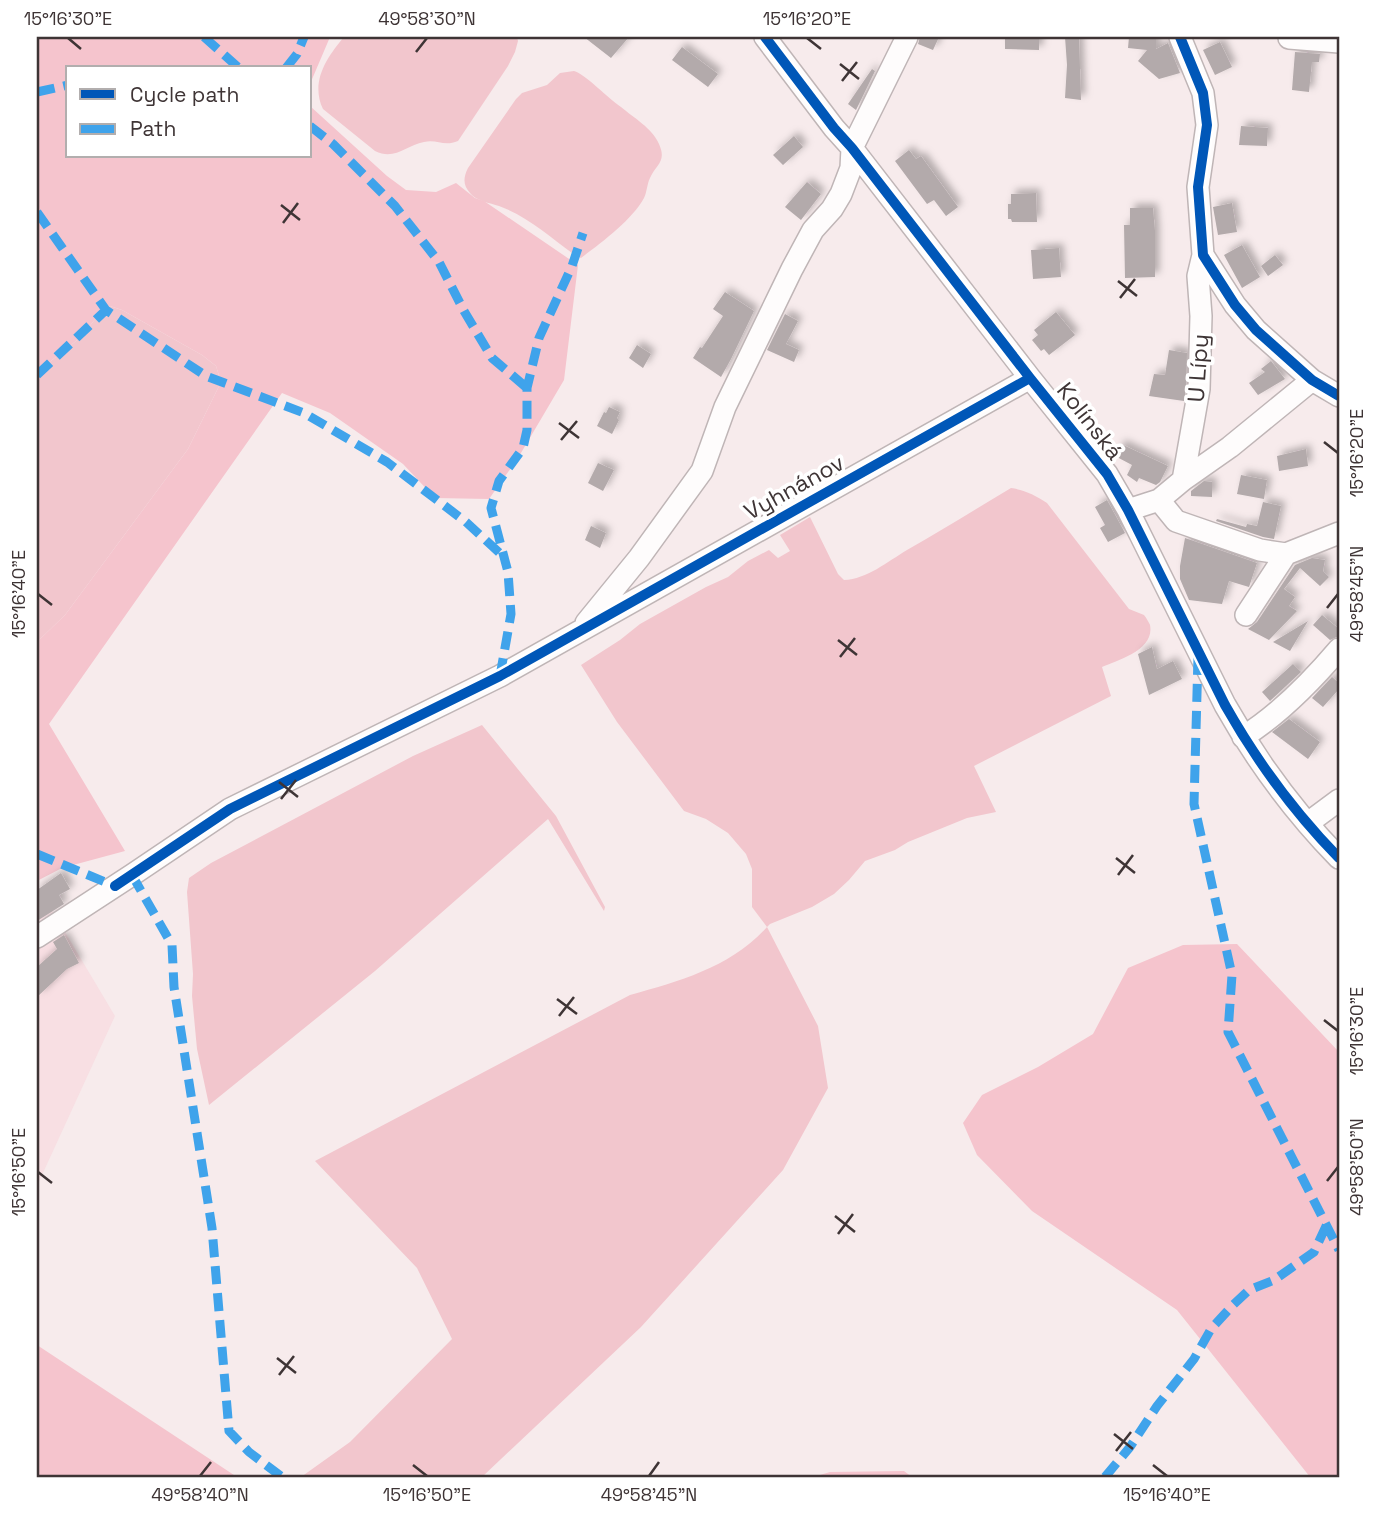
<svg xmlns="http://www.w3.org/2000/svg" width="1376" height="1514" font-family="'Space Grotesk',sans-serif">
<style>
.built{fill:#f8dfe3}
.green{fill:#f2c6cd}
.forest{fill:#f5c4cd}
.building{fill:#b3aaab;filter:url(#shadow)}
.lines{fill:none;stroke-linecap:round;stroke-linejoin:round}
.minor-casing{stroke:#bfb5b6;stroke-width:24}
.minor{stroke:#fefcfc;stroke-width:21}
.quiet{stroke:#3fa3eb;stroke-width:9;stroke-dasharray:18 9;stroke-linecap:butt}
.cycleway-casing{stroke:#fff;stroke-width:15}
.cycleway{stroke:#0057b8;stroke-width:10}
.ticks{fill:none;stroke:#3e3435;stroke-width:2.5}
.labels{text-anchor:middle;stroke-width:7;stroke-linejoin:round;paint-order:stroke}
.street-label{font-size:23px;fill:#3e3435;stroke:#fff}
.neatline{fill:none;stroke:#3e3435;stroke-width:2.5}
.ticks-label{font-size:18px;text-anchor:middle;fill:#3e3435}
</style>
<defs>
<filter id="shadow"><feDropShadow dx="4.5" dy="-4.5" stdDeviation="3.5" flood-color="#0004"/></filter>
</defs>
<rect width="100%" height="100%" fill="#f7ebec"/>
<path class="built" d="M37,885L115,1016L37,1186Z"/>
<path class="green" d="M344,37H517L518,41L515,52L508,66L458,141C444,147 437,139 424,142C406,145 395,161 375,151L323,109C310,82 327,57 344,37Z
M574,71C585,74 609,99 621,107C634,118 652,128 659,144C667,162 656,164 650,178C647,184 647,192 644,198C632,220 601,243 581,258L572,253C549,236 527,216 499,206C490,203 476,201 470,193C463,185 463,178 468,168L516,99L522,93L547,85L560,73Z
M110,306L122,310L202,355L216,366L221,382L188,449L65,615L37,642V372L81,337L100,313Z
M1011,488C1025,490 1035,495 1047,503L1129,609L1144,615C1145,616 1150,624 1150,625C1155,650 1118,660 1102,667L1111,696L974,766L996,812L967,818L908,842L895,850L865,861L849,880L834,894L812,907L770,924L767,927L818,1026L828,1088L783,1170L641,1327L482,1477H301L350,1442L452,1339L417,1268L315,1161L630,995C680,981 731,967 767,927L752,907V869L746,854L728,833L706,819L684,811L617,722L581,665L620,640L640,624L706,587L728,577L748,561L769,550L778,558L790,551L780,535L810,517L838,574L844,580C867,579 887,562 907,550C942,530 976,509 1011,488Z
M482,725L556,816L605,907L604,911L548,819L375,971L209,1105L197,1049L192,996L193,974L187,892L189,878L211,863L413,756Z"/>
<path class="forest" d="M37,37H330L310,84V68H68V156H310V106L387,176L406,190L436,192L456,183L475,198L484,201L578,265L564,380L518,458L489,499L435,498L403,464L330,413L282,393L49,724L125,851L62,868L37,881V642L65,615L188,449L221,382L216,366L202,355L122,310L110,306L100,313L81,337L37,372Z
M1237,944L1339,1052V1477H1310L1177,1310L1032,1211L977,1155L963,1123L982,1095L1038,1067L1093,1034L1128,968L1183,945Z
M37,1345L237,1477H37Z
M904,1471L912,1477H813L830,1472Z"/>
<path class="building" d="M584,37H629L611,58Z
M920,37H939L933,50L918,44Z
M1005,37H1039V50L1005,49Z
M1065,37H1079L1081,100L1065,98L1067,65Z
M1129,37H1156V49L1168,43L1180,73L1159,79L1138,61L1147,50L1128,48Z
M1220,42L1232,67L1215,75L1203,50Z
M682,47L718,74L708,87L672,60Z
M1295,52L1320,54L1319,62H1312L1309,92L1292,90Z
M872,69L875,71L856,110L848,104Z
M1241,126L1268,128L1267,146L1239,145Z
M794,136L803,147L783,165L773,155Z
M909,150L916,159L921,156L958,207L946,216L934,200L927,204L895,161Z
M807,182L821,194L801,220L785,207Z
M1036,193L1037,222H1012L1011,219H1008V204H1011V194Z
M1232,203L1237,232L1218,235L1213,207Z
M1130,208H1153L1155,231V277L1125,278L1124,225H1130Z
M1242,245L1260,277L1242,288L1224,255Z
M1059,248L1061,277L1033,279L1031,250Z
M1275,255L1283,265L1268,276L1261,266Z
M725,292L754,311L731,359L721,377L693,358L700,347L702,348L723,316L713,309Z
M1056,312L1075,335L1049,355L1044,349L1041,351L1032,340L1038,335L1034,330Z
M785,314L798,321L786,344L799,350L794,362L767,350Z
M637,345L651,354L643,368L629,358Z
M1169,350L1187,353L1186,388L1184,401L1149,396L1154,374L1165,375Z
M1271,361L1285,379L1258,395L1249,383L1265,372L1261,369Z
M609,407L620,412L617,418L619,420L612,434L597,426L604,412L606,413Z
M1121,444L1168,466L1160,482L1156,485L1139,478L1137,482L1127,475L1132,465L1115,456Z
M1306,449L1308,466L1279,471L1277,456Z
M598,463L614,470L603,491L588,483Z
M1241,475L1267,480L1264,499L1237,494Z
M1204,481L1212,482V497L1191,496V491Z
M1107,500L1125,533L1108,542L1100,528L1105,525L1095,507Z
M1263,502L1281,506L1274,539L1263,537L1216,521L1217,519L1246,527L1247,524L1257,526Z
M591,526L606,533L600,548L585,540Z
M1185,538L1257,563L1249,587L1229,581L1222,604L1189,600L1180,579V566Z
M1312,558L1325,560L1323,571L1329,577L1320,586L1300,568L1284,589L1295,597L1289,606L1297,611L1269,640L1248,629L1257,622L1295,565Z
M1322,615L1339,629V636L1330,640L1313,625Z
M1308,621L1290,651L1273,642Z
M1152,647L1157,669L1173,661L1182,679L1149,695L1138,654Z
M1293,664L1301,672L1270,701L1262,692Z
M1332,677L1339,683V689L1323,707L1312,698Z
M1289,719L1320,742L1308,759L1272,732Z
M61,873L70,889L59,895L64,904L37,921V890Z
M64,935L79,963L67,969L37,997V967L57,949L53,942Z"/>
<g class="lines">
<g class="minor-casing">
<path id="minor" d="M765,37L834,128L852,148L1030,378L1107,474L1128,510L1225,705C1256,760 1295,813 1339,858
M1180,37L1203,93L1207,125L1198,187L1203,255L1235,305L1256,330L1312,380L1339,396
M1289,38L1339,42
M1183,480L1199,389L1201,316L1198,276L1203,255
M1159,500L1176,521L1260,550L1286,554
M1128,510L1159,500L1183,480L1230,447L1312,380
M1246,615L1286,554L1339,533
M586,623L639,558L702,471L725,407L792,269L813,230L832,209L841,194L851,168L852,148L907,37
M1243,737C1280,714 1311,682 1339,649
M1308,823L1339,800
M37,937L132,875L230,809L500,676L1030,378"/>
</g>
<use href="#minor" class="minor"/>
<path class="quiet" d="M204,37L239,68
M286,68L297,54L304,37
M37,92L68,85
M310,126L333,144L395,206L439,262L464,311L492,358L527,388
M37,212L106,310L206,376L304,413L387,462L466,522L504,557
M37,375L106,310
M1198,657L1194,804L1232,975L1228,1032L1339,1250
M500,676L511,614L508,572L491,508L499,481L523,448L527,430V388L539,338L572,266L583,233
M37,854L115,886
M132,875L172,945L174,987L212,1228L229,1431L249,1452L282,1477
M1105,1477L1130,1447L1157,1406L1194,1359L1211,1329L1232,1306L1249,1290L1274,1280L1314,1252L1327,1224"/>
<g class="cycleway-casing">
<path id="cycleway" d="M765,37L834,128L852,148L1030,378L1107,474L1128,510L1225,705C1256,760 1295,813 1339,858
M1180,37L1203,93L1207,125L1198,187L1203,255L1235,305L1256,330L1312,380L1339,396
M115,886L230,809L500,676L1030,378"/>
</g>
<use href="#cycleway" class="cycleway"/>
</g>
<path class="ticks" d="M68,38L81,49M807,38L821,49M416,52L427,38M840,64L859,79M842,81L857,62M281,205L300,220M283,223L298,203M1118,281L1137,296M1120,298L1135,279M559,423L579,438M561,440L577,421M1324,442L1338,453M38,594L52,605M1327,608L1338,594M838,640L857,655M840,657L855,638M279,782L298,797M281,799L296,780M1116,858L1135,873M1118,875L1133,855M557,999L577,1014M559,1016L574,997M1324,1020L1338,1031M38,1172L52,1183M1327,1181L1338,1167M835,1216L855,1232M838,1234L853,1214M277,1358L296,1373M279,1375L294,1356M1114,1434L1133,1449M1116,1451L1131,1432M413,1465L427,1476M1153,1465L1167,1476M200,1476L211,1462M649,1476L659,1462"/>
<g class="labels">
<g class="street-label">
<text transform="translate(1198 368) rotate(-86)" y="8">U Lípy</text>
<text transform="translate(1090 421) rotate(52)" y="8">Kolínská</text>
<text transform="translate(794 487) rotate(-29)" y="8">Vyhnánov</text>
</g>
</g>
<rect width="1376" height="1514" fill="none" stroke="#ffffff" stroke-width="77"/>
<rect x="66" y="66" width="245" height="91" fill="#ffffff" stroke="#b2aeae" stroke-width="2"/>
<rect x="80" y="89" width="35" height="10" fill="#0057b8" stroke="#b2aeae" stroke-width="2"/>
<text x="130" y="102" font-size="21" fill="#3e3435">Cycle path</text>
<rect x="80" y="124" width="35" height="10" fill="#3fa3eb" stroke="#b2aeae" stroke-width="2"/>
<text x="130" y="136" font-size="21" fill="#3e3435">Path</text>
<rect x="38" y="38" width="1300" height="1438" class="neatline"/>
<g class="ticks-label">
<text x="68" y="25">15°16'30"E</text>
<text x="427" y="25">49°58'30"N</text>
<text x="807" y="25">15°16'20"E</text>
<text transform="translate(1357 453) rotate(-90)" y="6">15°16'20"E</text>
<text transform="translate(1357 594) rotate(-90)" y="6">49°58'45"N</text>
<text transform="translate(19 594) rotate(-90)" y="6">15°16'40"E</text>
<text transform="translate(1357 1031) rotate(-90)" y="6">15°16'30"E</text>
<text transform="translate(1357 1167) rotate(-90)" y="6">49°58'50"N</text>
<text transform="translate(19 1172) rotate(-90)" y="6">15°16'50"E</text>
<text x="200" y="1501">49°58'40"N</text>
<text x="427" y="1501">15°16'50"E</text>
<text x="649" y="1501">49°58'45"N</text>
<text x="1167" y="1501">15°16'40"E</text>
</g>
</svg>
